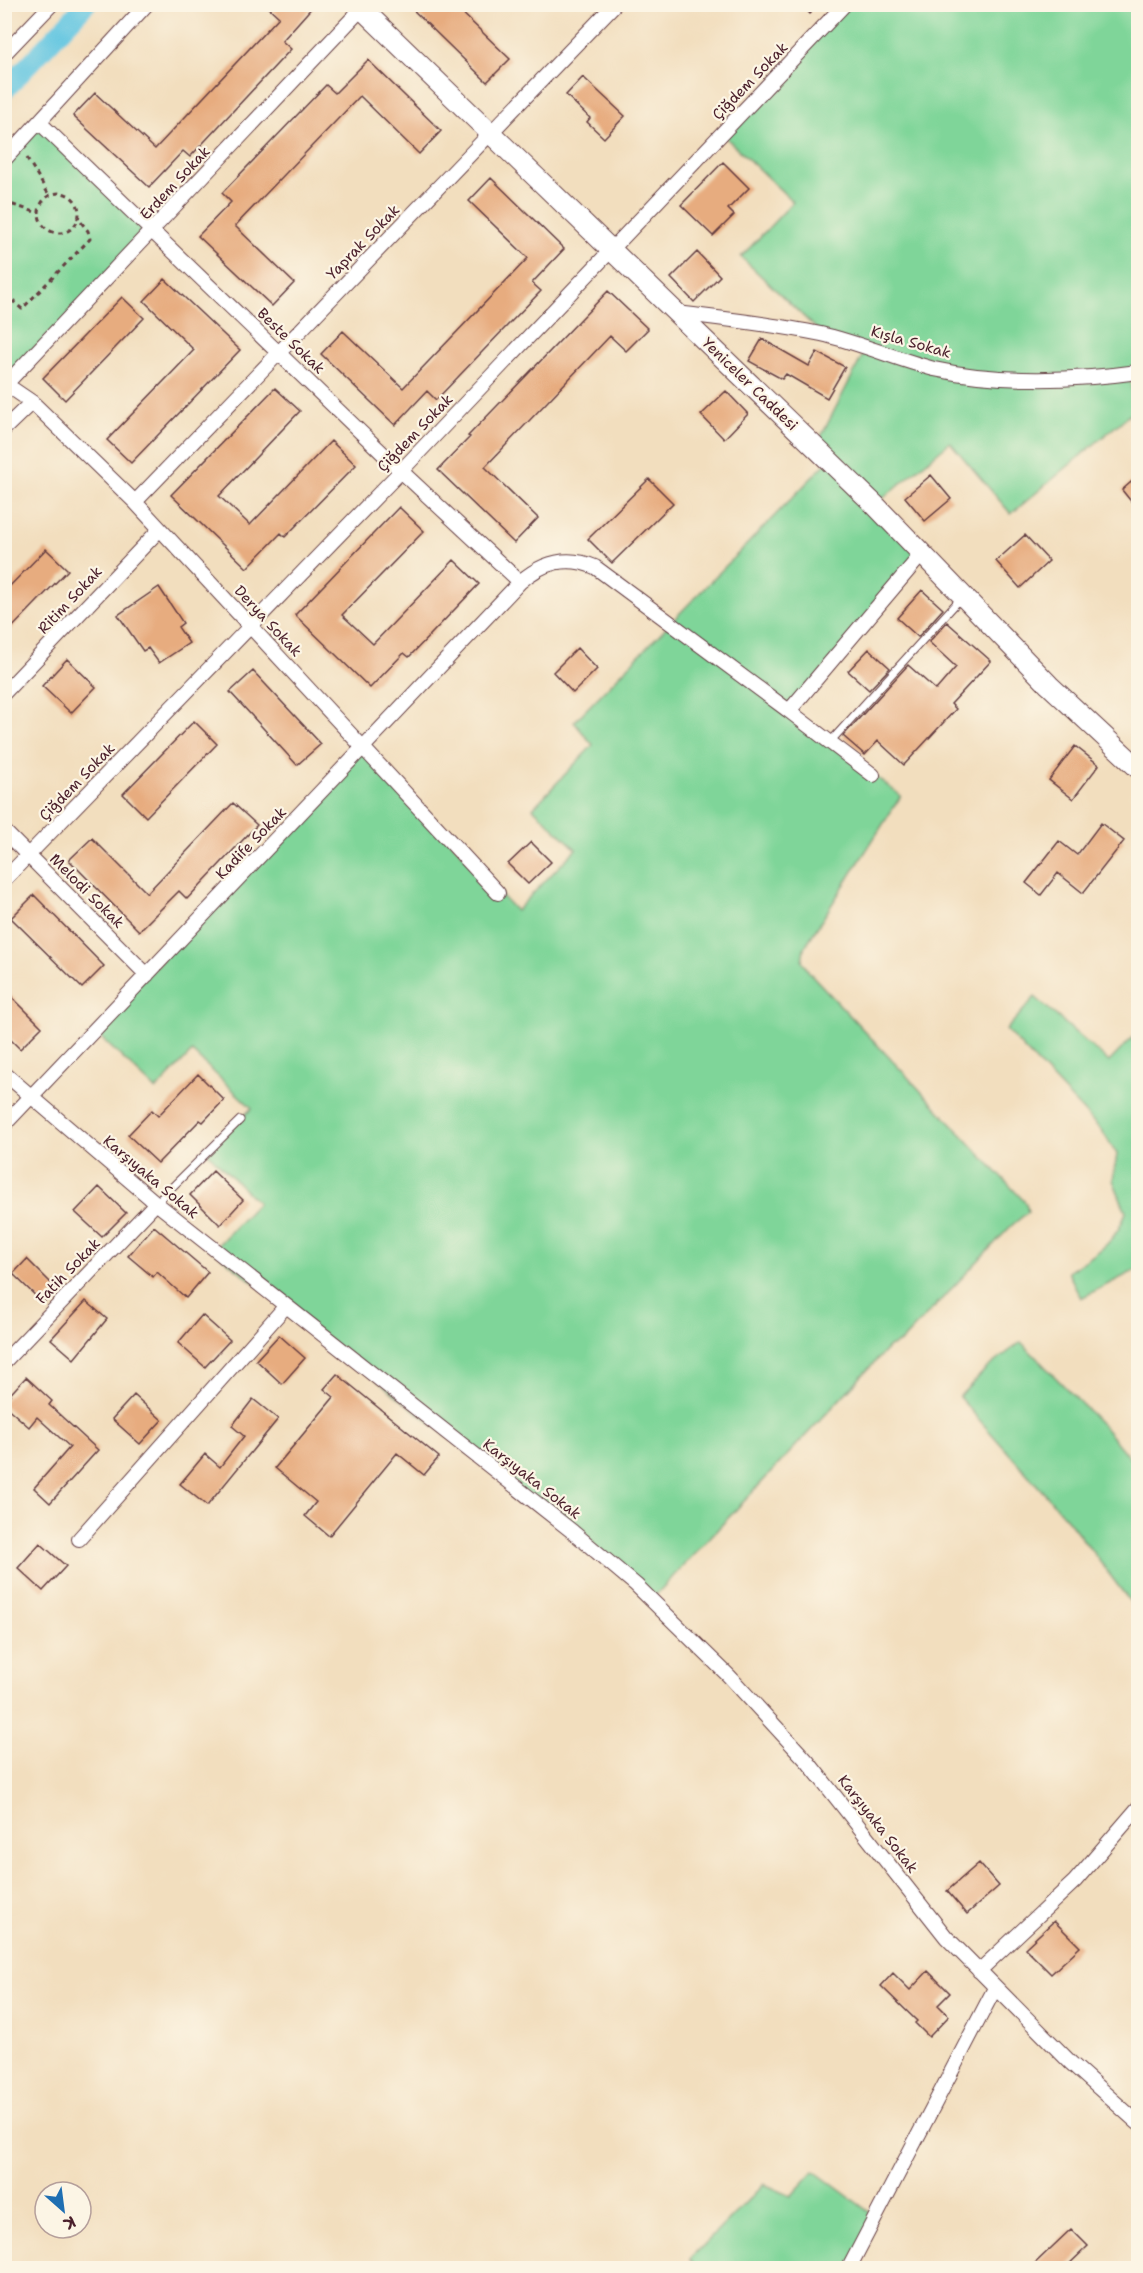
<svg xmlns="http://www.w3.org/2000/svg" width="1143" height="2273" font-family="'Shantell Sans',sans-serif">
<style>
.green{fill:#7fd599;stroke:#647a62;stroke-width:1.5}
.lines{fill:none;stroke-linecap:round;stroke-linejoin:round}
.canal{stroke:#63c6e1;stroke-width:20}
.building{fill:#e7ac7f}
.lane-casing{stroke:#633c41;stroke-width:9}
.street-casing{stroke:#633c41;stroke-width:16}
.secondary-casing{stroke:#633c41;stroke-width:22}
.path{stroke:#633c41;stroke-width:3;stroke-dasharray:4.5 4.5;stroke-linecap:butt}
.lane{stroke:#fff;stroke-width:7}
.street{stroke:#fff;stroke-width:14}
.secondary{stroke:#fff;stroke-width:20}
.labels{text-anchor:middle;stroke-width:4.5;stroke-linejoin:round;paint-order:stroke}
.street-label{font-size:15px;fill:#4a1f2b;stroke:#fcf5e5}
</style>
<rect width="100%" height="100%" fill="#fcf5e5"/>
<filter id="ink" filterUnits="userSpaceOnUse"><feTurbulence type="fractalNoise" baseFrequency=".0167" numOctaves="2"/><feDisplacementMap in="SourceGraphic" scale="12" xChannelSelector="R" yChannelSelector="G"/><feConvolveMatrix kernelMatrix="1 2 1 2 8 2 1 2 1" color-interpolation-filters="sRGB"/></filter>
<filter id="wash" filterUnits="userSpaceOnUse"><feTurbulence type="fractalNoise" baseFrequency=".008" numOctaves="4" result="noise"/><feDisplacementMap in="SourceGraphic" scale="24" xChannelSelector="R" yChannelSelector="G"/><feGaussianBlur stdDeviation="1.35" result="paint"/><feColorMatrix in="noise" values="0 0 0 0 0 0 0 0 0 0 0 0 0 0 0 0 0 1.4 0 .05"/><feComposite in="paint" operator="in"/></filter>
<g filter="url(#wash)">
<rect width="100%" height="100%" fill="#f2debe"/>
<path class="green" d="M845,5H1138V372L1129,374L1135,410L1011,514L950,442L875,505L922,554L789,710L901,796L804,948L802,961L809,972L1026,1203L1028,1212L1011,1226L901,1342L889,1347L652,1599L213,1250L258,1203L207,1152L252,1108L192,1052L156,1090L94,1031L363,748L516,911L576,849L533,808L593,745L574,722L828,461L815,448L867,347L823,335L741,257L793,202L722,134Z
M39,122L153,230L4,383V160Z
M1035,997L1109,1062L1136,1034L1138,1039V1269L1081,1298L1068,1272C1095,1254 1116,1244 1126,1212L1113,1180L1117,1154L1102,1131L1006,1030Z
M1021,1342L1103,1426L1138,1468V1612L1069,1521L959,1397L987,1368Z
M814,2171L876,2217L849,2268H697L690,2259L764,2184L791,2196Z"/>
<g class="lines">
<path class="canal" d="M4,91L86,4"/>
</g>
<g id="blocks">
<path class="building" d="M265,4H315L282,41L291,49L190,157L183,151L149,187L73,116L95,93L155,149L279,17Z
M407,4H453L510,59L487,82Z
M368,60L441,131L419,154L360,96L235,226L294,283L272,306L198,236L231,202L222,193L326,85L335,93Z
M583,77L625,116L604,138L587,122L590,118L566,95Z
M723,162L749,188L728,209L734,215L713,236L681,205Z
M491,178L564,249L532,283L541,291L506,327L436,400L427,391L395,425L321,354L343,331L403,388L528,258L469,201Z
M697,252L720,276L694,302L671,278Z
M165,279L240,350L131,463L107,440L194,350L144,301Z
M608,291L648,329L626,351L610,336L485,467L538,518L514,543L438,470L470,437L468,436Z
M122,297L144,318L65,400L43,378Z
M762,339L809,366L817,352L845,367L827,398L786,374L782,379L749,361Z
M275,388L300,411L219,496L232,508L250,525L331,441L356,465L285,537L281,533L247,568L171,495Z
M726,391L748,414L724,439L701,415Z
M931,475L951,499L925,521L905,497Z
M1138,476V510L1122,490Z
M649,479L673,503L612,563L588,539Z
M399,507L424,531L342,615L356,628L373,644L454,560L479,584L409,657L404,653L370,688L295,615Z
M1025,535L1049,561L1020,588L996,561Z
M46,549L68,570L4,636V592Z
M159,587L183,623L178,627L189,643L159,663L148,648L143,651L118,615Z
M922,590L943,609L918,637L897,618Z
M947,622L991,661L951,704L956,709L904,765L878,741L865,755L843,736L908,665L936,690L956,667L929,642Z
M577,648L597,669L573,693L553,672Z
M869,649L890,668L869,690L848,671Z
M67,659L96,687L71,713L42,686Z
M253,671L321,744L297,765L230,692Z
M194,721L217,744L146,817L123,794Z
M1075,746L1099,765L1073,799L1049,780Z
M233,803L257,825L187,899L179,891L139,931L69,860L92,838L147,893Z
M1101,823L1124,841L1083,893L1058,873L1041,895L1026,883L1059,841L1077,855Z
M531,842L551,862L528,884L508,864Z
M34,895L104,966L82,988L11,918Z
M4,989L42,1027L20,1049L4,1033Z
M198,1074L224,1100L203,1122L200,1120L158,1163L128,1135L152,1110L158,1116Z
M213,1171L243,1200L220,1225L190,1195Z
M99,1187L126,1213L102,1237L75,1212Z
M154,1226L208,1272L186,1298L157,1272L153,1277L128,1256Z
M27,1259L57,1289L43,1303L13,1274Z
M86,1301L107,1319L74,1359L51,1339Z
M202,1315L230,1340L205,1367L178,1343Z
M279,1335L305,1358L282,1384L256,1360Z
M337,1374L439,1457L424,1475L397,1453L329,1536L305,1516L316,1502L275,1468L334,1397L324,1389Z
M26,1377L52,1401L49,1405L98,1450L50,1503L34,1488L70,1447L37,1417L29,1427L4,1405V1401Z
M134,1395L162,1420L140,1444L112,1419Z
M253,1399L278,1419L207,1506L180,1484L205,1454L220,1467L244,1436L232,1426Z
M40,1543L66,1566L43,1591L18,1568Z
M979,1863L999,1886L967,1914L947,1891Z
M1054,1921L1080,1947L1051,1974L1025,1948Z
M928,1971L950,1993L938,2005L949,2016L929,2037L915,2023L917,2021L881,1986L893,1973L910,1990Z
M1071,2229L1088,2246L1065,2268H1030Z"/>
</g>
</g>
<g filter="url(#ink)">
<use href="#blocks" fill-opacity="0" stroke="#633c41" stroke-width="1.5"/>
<g class="lines">
<g class="lane-casing">
<path id="lane" d="M830,742L961,598
M156,1203L240,1120"/>
</g>
<g class="street-casing">
<path id="street" d="M4,54L52,4
M39,122L401,471L520,582
M4,160L147,4
M677,313C725,319 773,324 821,334C860,343 896,359 934,369C997,383 1075,381 1138,372
M4,383L32,402L135,502L498,893
M6,384L366,4
M4,429L32,402
M135,502L615,4
M4,693L160,529
M789,711L873,775
M4,831L147,975
M4,880L401,471L845,4
M4,1073L156,1203L573,1532L636,1585L729,1676L808,1762L946,1937L1071,2063L1138,2123
M4,1125L520,582C543,562 567,555 595,567L789,711L922,554
M4,1362L156,1203
M79,1539L285,1307
M979,1971L1075,1881L1138,1808
M849,2268L995,1988"/>
</g>
<g class="secondary-casing">
<path id="secondary" d="M357,4L875,505L1049,685L1138,768"/>
</g>
<path class="path" d="M802,4L812,15
M27,158L49,195
M39 213a20 20 0 1 1 40 0a20 20 0 1 1-40 0Z
M4,202L38,213
M16,300L14,302L22,309L90,239L88,231L77,217"/>
<use href="#lane" class="lane"/>
<use href="#street" class="street"/>
<use href="#secondary" class="secondary"/>
</g>
</g>
<g class="labels">
<g class="street-label">
<text transform="translate(750 81) rotate(-46)" y="5">Çiğdem Sokak</text>
<text transform="translate(175 183) rotate(-47)" y="5">Erdem Sokak</text>
<text transform="translate(363 242) rotate(-46)" y="5">Yaprak Sokak</text>
<text transform="translate(291 341) rotate(44)" y="5">Beste Sokak</text>
<text transform="translate(911 342) rotate(16)" y="5">Kışla Sokak</text>
<text transform="translate(750 384) rotate(44)" y="5">Yeniceler Caddesi</text>
<text transform="translate(415 433) rotate(-46)" y="5">Çiğdem Sokak</text>
<text transform="translate(70 600) rotate(-47)" y="5">Ritim Sokak</text>
<text transform="translate(268 621) rotate(47)" y="5">Derya Sokak</text>
<text transform="translate(77 782) rotate(-46)" y="5">Çiğdem Sokak</text>
<text transform="translate(251 843) rotate(-46)" y="5">Kadife Sokak</text>
<text transform="translate(87 891) rotate(45)" y="5">Melodi Sokak</text>
<text transform="translate(151 1177) rotate(40)" y="5">Karşıyaka Sokak</text>
<text transform="translate(68 1271) rotate(-46)" y="5">Fatih Sokak</text>
<text transform="translate(532 1479) rotate(38)" y="5">Karşıyaka Sokak</text>
<text transform="translate(878 1824) rotate(52)" y="5">Karşıyaka Sokak</text>
</g>
</g>
<rect width="1143" height="2273" fill="none" stroke="#fcf5e5" stroke-width="24"/>
<g transform="translate(63 2210) rotate(152)"><circle r="28" fill="#fcf5e5" stroke="#b59f9b" stroke-width="1.5"/>
<path d="M0-4.5L10 22L0 15L-10 22Z" fill="#1f6fb2"/>
<text y="-9" font-size="16" font-weight="bold" text-anchor="middle" fill="#4a1f2b">K</text>
</g>
</svg>
